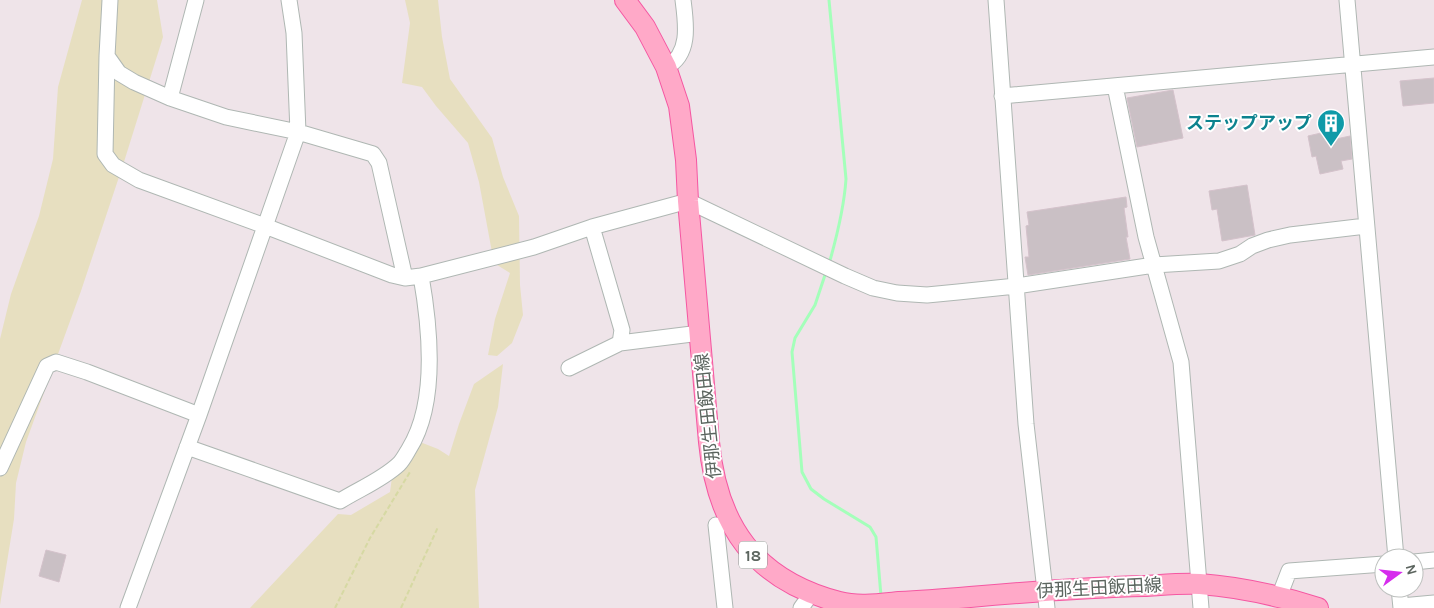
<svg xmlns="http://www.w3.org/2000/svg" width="1434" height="608" font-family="Karla,'Noto Sans JP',sans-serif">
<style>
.green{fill:#e7dfc0}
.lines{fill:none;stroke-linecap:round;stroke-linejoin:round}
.stream{stroke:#a4ffba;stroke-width:3}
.building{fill:#cac0c5;stroke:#d4c2cb}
.minor-casing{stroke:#afb7b3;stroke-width:17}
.major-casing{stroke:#f557a2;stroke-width:22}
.path{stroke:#d6d9a3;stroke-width:2;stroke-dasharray:5 2.5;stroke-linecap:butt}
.minor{stroke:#fff;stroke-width:15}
.major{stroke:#ffa9c8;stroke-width:20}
.labels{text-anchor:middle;stroke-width:4;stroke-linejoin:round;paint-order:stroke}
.shield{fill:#fff;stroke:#8d938f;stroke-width:1}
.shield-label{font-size:16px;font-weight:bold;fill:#5c655f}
.culture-label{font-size:18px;font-weight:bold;fill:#0d838f;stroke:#fff;text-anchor:end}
.street-label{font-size:18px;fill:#5c655f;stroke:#fff}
</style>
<rect width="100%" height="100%" fill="#efe4e9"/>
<path class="green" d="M82,0H157L163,37L123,165L81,291L26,442L16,483L14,519L0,605V339L11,294L39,216L53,159L58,87Z
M405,0H438L442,37L450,79L492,138L503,177L519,216L520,285L523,315L512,343L497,356L488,355L495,319L510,273L494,263L479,182L468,143L436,106L422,87L402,83L410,23Z
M503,364L498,407L475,490L479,608H250L338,514L351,515L390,492L392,477L420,442L438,449L449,456L459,424L474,384Z"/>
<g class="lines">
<path class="stream" d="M829,264C837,236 844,209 846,179L829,0
M826,272L815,305L795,338L792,352L802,472L811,489L824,499L870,527L876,537L881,596"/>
</g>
<path class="building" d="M1434,78V103L1403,106L1400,81Z
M1173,90L1183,138L1137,147L1127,98Z
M1334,130L1336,139L1350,136L1352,159L1341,161L1343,169L1320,174L1316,156L1312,157L1308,136Z
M1247,185L1255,235L1222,241L1217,209L1212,210L1209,191Z
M1126,197L1127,207L1124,208L1128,237H1126L1130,259L1028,275L1025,257H1029L1026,226L1029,225L1027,212Z
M46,550L66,555L59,582L39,576Z"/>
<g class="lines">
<g class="minor-casing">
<path id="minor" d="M110,0L107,56L105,154L113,165L139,180L265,226L392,275L405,278L421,276L534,247L592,227L688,201L845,276L873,288L897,293L927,295L958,292L1016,286L1154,265L1219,261L1240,254L1252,246L1268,240L1290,235L1366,226
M996,0L1026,424L1047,608
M1347,0L1396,558
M107,56L119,73L134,82L170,98L226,117L298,132L373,154L379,163L405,278
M666,67C691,55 686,23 683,0
M1115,86L1146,237L1181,362L1201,608
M1002,96L1434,57
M170,98L196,0
M592,227L622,330L620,343
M569,368L620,343L700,333
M187,447L340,501C359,489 382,480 399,464C403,460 406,454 409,449C438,403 430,327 421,276
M0,468L47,366L56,362L87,372L199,415
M716,525L725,608
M1414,562L1434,560
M1399,588L1401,608
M1279,597L1289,571L1384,564
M1401,606L1434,603
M128,608L199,415L298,132L294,33L289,0
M801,608L811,594"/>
</g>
<g class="major-casing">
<path id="major" d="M625,0L645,27L666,67L679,106L686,160L688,201L709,442C717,526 755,580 839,602C858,607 879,604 899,602C923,601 947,599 970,597C1028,592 1086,587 1144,586C1162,585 1182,583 1200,584C1240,587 1280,596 1318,608"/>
</g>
<path class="path" d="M335,608L370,538L410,472
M401,608L438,527"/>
<use href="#minor" class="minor"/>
<use href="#major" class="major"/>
</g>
<defs>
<g id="building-pin" transform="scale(1.4375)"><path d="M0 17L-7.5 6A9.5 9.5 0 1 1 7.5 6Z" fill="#0f9aa8" stroke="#fff"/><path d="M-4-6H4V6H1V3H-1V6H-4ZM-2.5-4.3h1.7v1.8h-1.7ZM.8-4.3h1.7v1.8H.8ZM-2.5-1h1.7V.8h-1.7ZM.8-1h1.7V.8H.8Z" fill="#fff"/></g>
</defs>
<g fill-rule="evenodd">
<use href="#building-pin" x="1331" y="123"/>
</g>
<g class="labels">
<rect class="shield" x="739" y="541.5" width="28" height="27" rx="4"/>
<g class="shield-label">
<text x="753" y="561">18</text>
</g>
<g class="culture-label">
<text x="1312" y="129">ステップアップ</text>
</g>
<g class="street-label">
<text transform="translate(708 416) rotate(-96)" y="6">伊那生田飯田線</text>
<text transform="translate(1099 588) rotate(-3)" y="6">伊那生田飯田線</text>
</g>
</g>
<g transform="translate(1399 573) rotate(75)"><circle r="24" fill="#ffffff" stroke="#bec1bf"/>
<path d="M0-4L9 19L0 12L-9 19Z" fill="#d62ced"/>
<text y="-8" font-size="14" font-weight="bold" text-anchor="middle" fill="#5c655f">N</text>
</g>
</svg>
